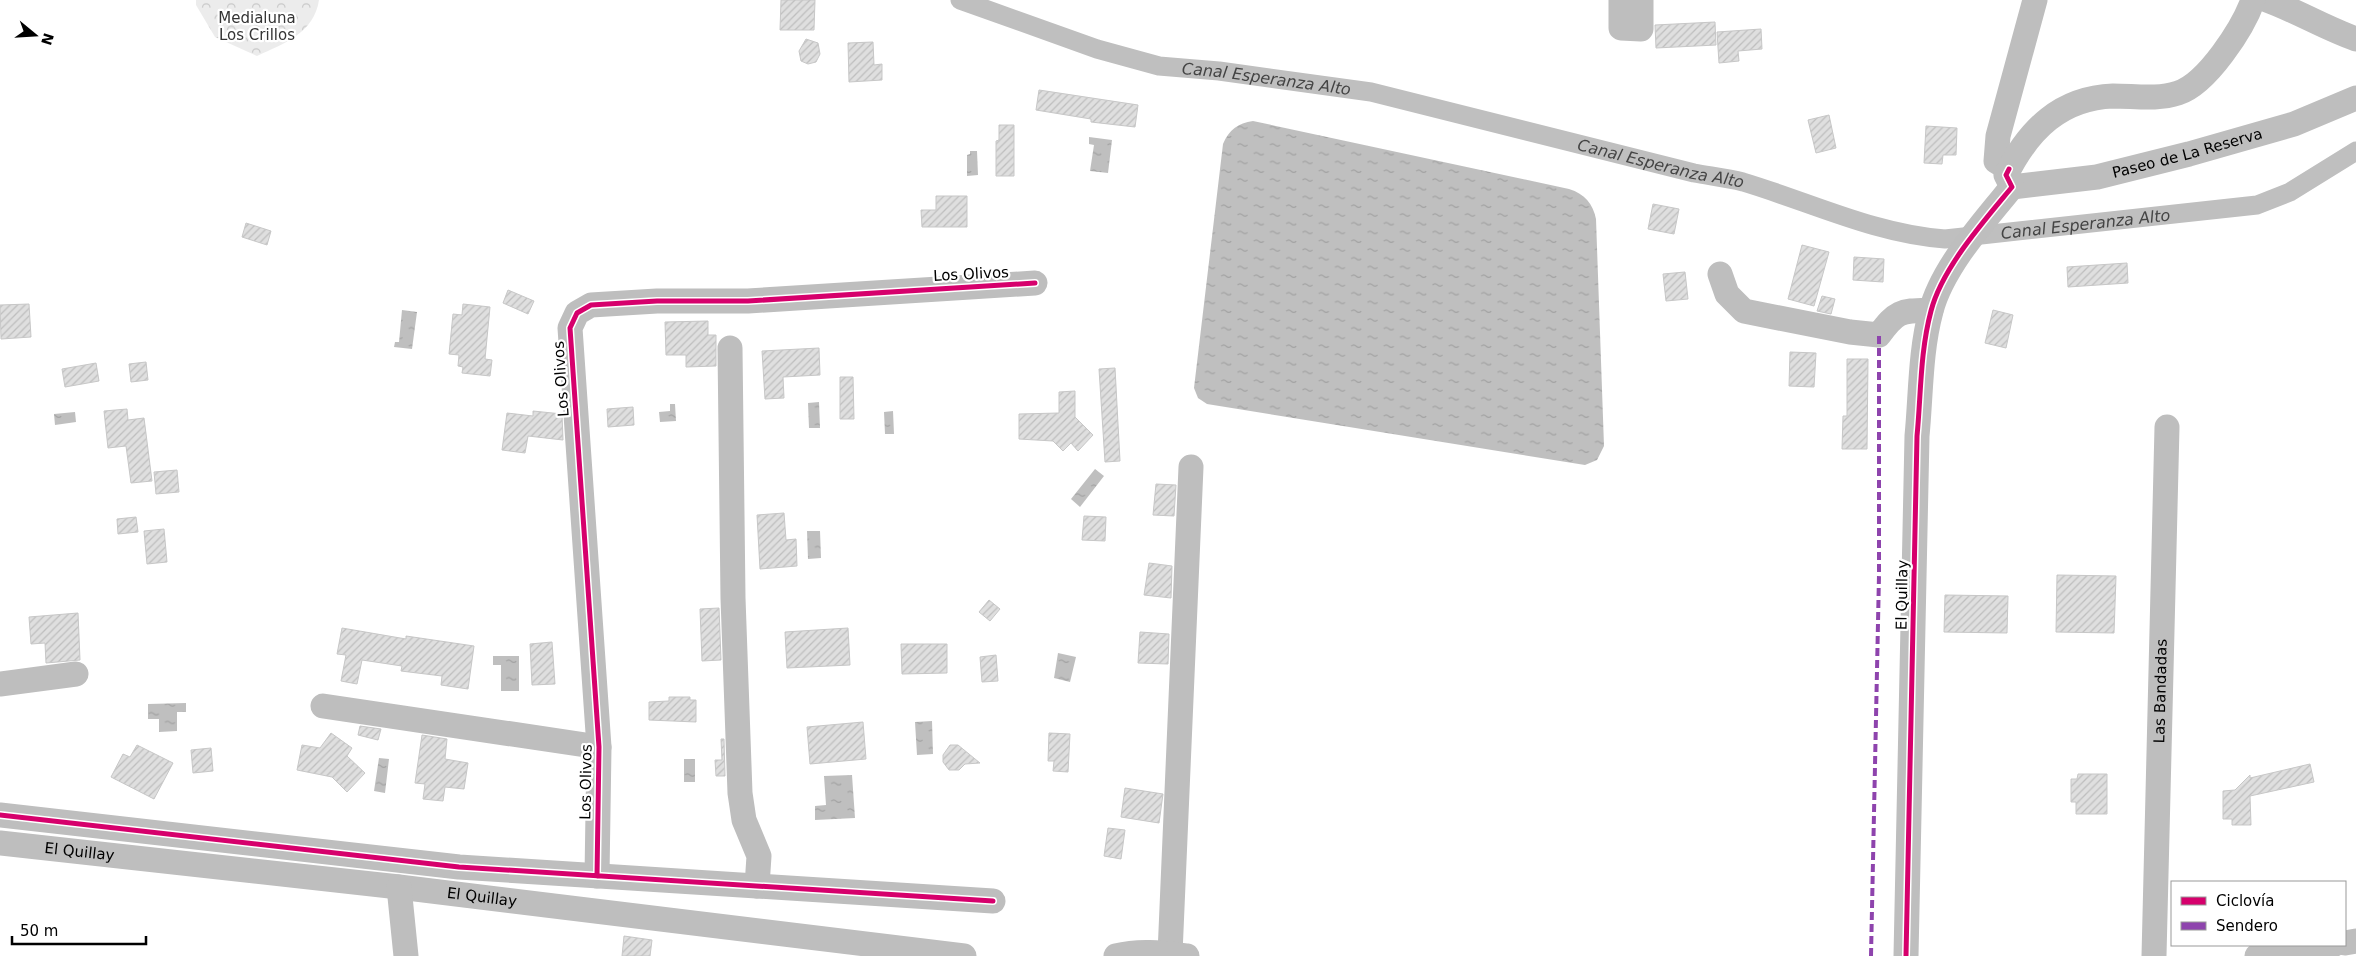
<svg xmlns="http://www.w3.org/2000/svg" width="2356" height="956" font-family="'DejaVu Sans',sans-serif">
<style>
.park{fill:url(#park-crowns)}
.water{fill:url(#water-ripples)}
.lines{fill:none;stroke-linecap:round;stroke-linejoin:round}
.canal{stroke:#bfbfbf;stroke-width:19}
.building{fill:url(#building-hatch);stroke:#c7c7c7}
.minor{stroke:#bebebe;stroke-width:25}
.quiet{stroke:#8e44ad;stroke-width:4;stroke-dasharray:8 4;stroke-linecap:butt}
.cycleway-casing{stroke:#fff;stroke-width:8}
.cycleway{stroke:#d6006c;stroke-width:5}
.labels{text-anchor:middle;stroke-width:4.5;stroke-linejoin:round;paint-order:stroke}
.park-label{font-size:15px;fill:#333;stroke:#fff}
.street-label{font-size:15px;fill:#000;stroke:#fff}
.water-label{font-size:16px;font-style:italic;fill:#444;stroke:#fff}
</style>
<defs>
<pattern id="park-crowns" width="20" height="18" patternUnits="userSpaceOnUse" patternTransform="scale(1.25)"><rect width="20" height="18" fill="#ececec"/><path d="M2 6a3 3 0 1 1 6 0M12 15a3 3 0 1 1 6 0" fill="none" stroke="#c9c9c9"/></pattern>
<pattern id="water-ripples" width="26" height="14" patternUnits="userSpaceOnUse" patternTransform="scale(1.25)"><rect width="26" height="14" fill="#bfbfbf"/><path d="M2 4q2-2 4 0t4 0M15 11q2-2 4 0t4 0" fill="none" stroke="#a2a2a2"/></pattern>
<pattern id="building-hatch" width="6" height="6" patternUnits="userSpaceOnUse" patternTransform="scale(1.25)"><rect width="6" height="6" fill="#dfdfdf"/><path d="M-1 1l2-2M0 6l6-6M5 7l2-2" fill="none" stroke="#bebebe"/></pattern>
</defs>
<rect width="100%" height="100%" fill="#fff"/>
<path class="park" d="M196,0H319C314,33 285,43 257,56L215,37L196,5Z"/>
<path class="water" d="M1253,121L1569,189C1585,194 1593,204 1596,219L1604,446L1597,460L1585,465L1207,404L1198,398L1194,388L1223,144C1229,130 1238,123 1253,121Z
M1089,137L1112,140L1108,173L1090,171L1094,145L1089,144Z
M970,151H977L978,175L967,176V155L970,154Z
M402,310L417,312L412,349L394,347L395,342H399Z
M819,402L820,428H809L808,403Z
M670,404H675L676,421L660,422L659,412L670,411Z
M893,411L894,434H885L884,412Z
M75,412L76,422L55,425L54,414Z
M1095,469L1104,476L1080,507L1071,499Z
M807,531H820L821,558L808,559Z
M1058,653L1076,657L1070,682L1054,678Z
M493,656H519V691H501V665H493Z
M186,703V712H177V731L159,732V719H148V704Z
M932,721L933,754L917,755L915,722Z
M379,758L389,759L385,793L374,791Z
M684,759H695V782H684Z
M852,775L855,818L815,820V806L826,805L824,776Z"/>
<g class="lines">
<path class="canal" id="s1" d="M960,0L1097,49L1159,66L1219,71L1371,92L1694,173C1710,176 1727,178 1743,182C1810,202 1875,234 1945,239L2257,205L2290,192L2356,151"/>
</g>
<path class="building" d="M781,0H815L814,30H780Z
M1715,22L1716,45L1656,48L1655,25Z
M1761,29L1762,49L1738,51L1739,61L1719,63L1717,32Z
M806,39L818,43L820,54L816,62L808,64L801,61L799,51Z
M873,42L874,65L882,64V80L849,82L848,43Z
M1039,90L1138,105L1135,127L1091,122V119L1036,110Z
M1829,115L1836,148L1816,153L1808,120Z
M999,125H1014V176H996V141L999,140Z
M1926,126L1957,128L1956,155H1943L1942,164L1924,163Z
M936,196H967V227H922L921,210H936Z
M1653,204L1679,209L1674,234L1648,229Z
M246,223L271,231L267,245L242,237Z
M1802,245L1829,252L1814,306L1788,299Z
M1854,257L1884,259L1883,282L1853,280Z
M2127,263L2128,283L2068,287L2067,267Z
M1685,272L1688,299L1666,301L1663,274Z
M508,290L534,301L528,314L503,303Z
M1822,296L1835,299L1831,314L1817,311Z
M29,304L31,337L1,339L0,305Z
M463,304L490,307L485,359L492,360L490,376L462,373L463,367L458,366L459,355L449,354L453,314L462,315Z
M1993,310L2013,315L2006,348L1985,343Z
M708,321V335H716V366L686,367V355H666L665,322Z
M819,348L820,375L783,377L784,398L765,399L762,351Z
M1790,352L1816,353L1814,387L1789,386Z
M1847,359H1868L1867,449H1842L1843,416H1847Z
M146,362L148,380L131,382L129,364Z
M96,363L99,381L65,387L62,369Z
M1115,368L1120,461L1105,462L1099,369Z
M840,377H853L854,419H840Z
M1075,391V417L1093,435L1078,451L1071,443L1063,451L1053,441L1019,439V414L1059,413V392Z
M633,407L634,425L608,427L607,409Z
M127,409L128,420L144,418L152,481L131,483L126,446L108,448L104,411Z
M533,411L562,414L563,440L528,436L525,453L502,450L507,413L533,416Z
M177,470L179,492L156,494L154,472Z
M1156,484L1176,485L1174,516L1153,515Z
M784,513L786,540L796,539L797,566L760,569L757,515Z
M1084,516L1106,517L1105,541L1082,540Z
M136,517L138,532L118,534L117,519Z
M164,529L167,562L147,564L144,531Z
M1149,563L1172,566L1171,598L1144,595Z
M2057,575L2116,576L2114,633L2056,632Z
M1945,595L2008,596L2007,633L1944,632Z
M989,600L1000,609L990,621L979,612Z
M719,608L721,660L702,661L700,609Z
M78,613L80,660L46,663L45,643L31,644L29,617Z
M342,628L406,639V636L474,646L468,689L441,685L442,676L401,671L402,666L362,660L357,684L341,681L346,655L337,654Z
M848,628L850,665L787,668L785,632Z
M1140,632L1169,634L1168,664L1138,663Z
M552,642L555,684L532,685L530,644Z
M901,644H947V673L902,674Z
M996,655L998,681L982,682L980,657Z
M669,697H690V700H696V722L649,720V702L669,701Z
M863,722L866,759L810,764L807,727Z
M360,726L381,729L378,740L358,735Z
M331,733L352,748L347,756L365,773L347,792L332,777L297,770L302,745L320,748Z
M1049,733L1070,734L1068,772L1053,771L1054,761H1048Z
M422,735L447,739L445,759L468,763L464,789L445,787L443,801L423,799L425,784L415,783Z
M721,739H724L725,776H716L715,760H722Z
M137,745L173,763L154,799L111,777L123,754L130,757Z
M950,745H958L980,763L965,764L959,770H949L943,762V755Z
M211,748L213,771L193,773L191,750Z
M2310,764L2314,782L2250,796L2251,825H2232V819H2223V791L2235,790L2250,775V778Z
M2078,774H2107V814H2076V802H2071V779H2077Z
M1125,788L1163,794L1159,823L1121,817Z
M1108,828L1125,830L1121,859L1104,856Z
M624,936L652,940L650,956H622Z"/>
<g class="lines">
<g class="minor">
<path d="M1621,0V28L1641,29V0"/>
<path d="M2267,0C2297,11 2325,28 2356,39"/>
<path d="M2009,169L1996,161L1998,136L2035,0"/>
<path id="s2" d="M2012,187L2097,177L2189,154L2294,124L2356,98"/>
<path d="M1720,274L1727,294L1744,311L1850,332L1879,335C1897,310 1901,311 1931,310"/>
<path d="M730,348L733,598L740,793L744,820L759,856L757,886"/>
<path d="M0,684L76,674"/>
<path d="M323,706L599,747"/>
<path d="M0,815L459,867L993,901"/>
<path id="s3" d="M0,843L399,887L964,956"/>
<path d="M597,876L599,747L570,328L577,313L591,305L657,301H748L1035,283"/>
<path d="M399,887L406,956"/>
<path d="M2345,943L2356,941"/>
<path d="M1170,954L1191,467"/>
<path d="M1116,956C1140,950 1162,953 1187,956"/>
<path d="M1906,956L1917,436C1921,395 1920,352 1931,311C1942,268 1984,221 2012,187L2006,175C2029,129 2061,98 2113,96C2135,96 2157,100 2178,93C2207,84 2243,28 2253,0"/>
<path id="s4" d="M2154,956L2167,427"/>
<path d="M2257,956L2333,945"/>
</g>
<path class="quiet" d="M1871,956L1879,575V335"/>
<g class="cycleway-casing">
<path id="cycleway" d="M0,815L459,867L993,901
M597,876L599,747L570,328L577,313L591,305L657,301H748L1035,283
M1906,956L1917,436C1921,395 1920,352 1931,311C1942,268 1984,221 2012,187L2006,175L2009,169"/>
</g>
<use href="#cycleway" class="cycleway"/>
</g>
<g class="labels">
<g class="park-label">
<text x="257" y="23">Medialuna<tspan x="257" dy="17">Los Crillos</tspan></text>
</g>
<g class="street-label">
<text dy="5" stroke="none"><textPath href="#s2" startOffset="179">Paseo de La Reserva</textPath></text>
<text transform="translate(971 274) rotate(-3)" y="5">Los Olivos</text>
<text transform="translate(561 379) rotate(-94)" y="5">Los Olivos</text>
<text transform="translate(1902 595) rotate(-89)" y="5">El Quillay</text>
<text dy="5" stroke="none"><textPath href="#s4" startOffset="265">Las Bandadas</textPath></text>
<text transform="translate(586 782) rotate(-89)" y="5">Los Olivos</text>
<text dy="5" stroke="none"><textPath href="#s3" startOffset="80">El Quillay</textPath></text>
<text dy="5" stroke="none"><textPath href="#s3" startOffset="485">El Quillay</textPath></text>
</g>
<g class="water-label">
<text dy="6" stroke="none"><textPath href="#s1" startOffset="318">Canal Esperanza Alto</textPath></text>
<text dy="6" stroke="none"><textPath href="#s1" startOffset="722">Canal Esperanza Alto</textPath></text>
<text dy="6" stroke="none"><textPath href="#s1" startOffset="1158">Canal Esperanza Alto</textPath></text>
</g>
</g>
<rect x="2171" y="881" width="175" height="65" fill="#ffffff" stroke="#999999"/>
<rect x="2181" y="897" width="25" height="8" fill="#d6006c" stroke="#999999"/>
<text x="2216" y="906" font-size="15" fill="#000000">Ciclovía</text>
<rect x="2181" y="922" width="25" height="8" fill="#8e44ad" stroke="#999999"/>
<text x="2216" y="931" font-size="15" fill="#000000">Sendero</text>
<g transform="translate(35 35) rotate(108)" stroke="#ffffff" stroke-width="4" paint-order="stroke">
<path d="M0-4L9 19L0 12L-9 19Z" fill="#000000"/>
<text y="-8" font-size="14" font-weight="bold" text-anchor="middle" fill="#000000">N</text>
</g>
<path d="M12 936v8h134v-8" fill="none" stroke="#000000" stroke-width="2.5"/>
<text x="20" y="936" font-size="15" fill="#000000" stroke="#ffffff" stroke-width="4" paint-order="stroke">50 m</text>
</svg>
